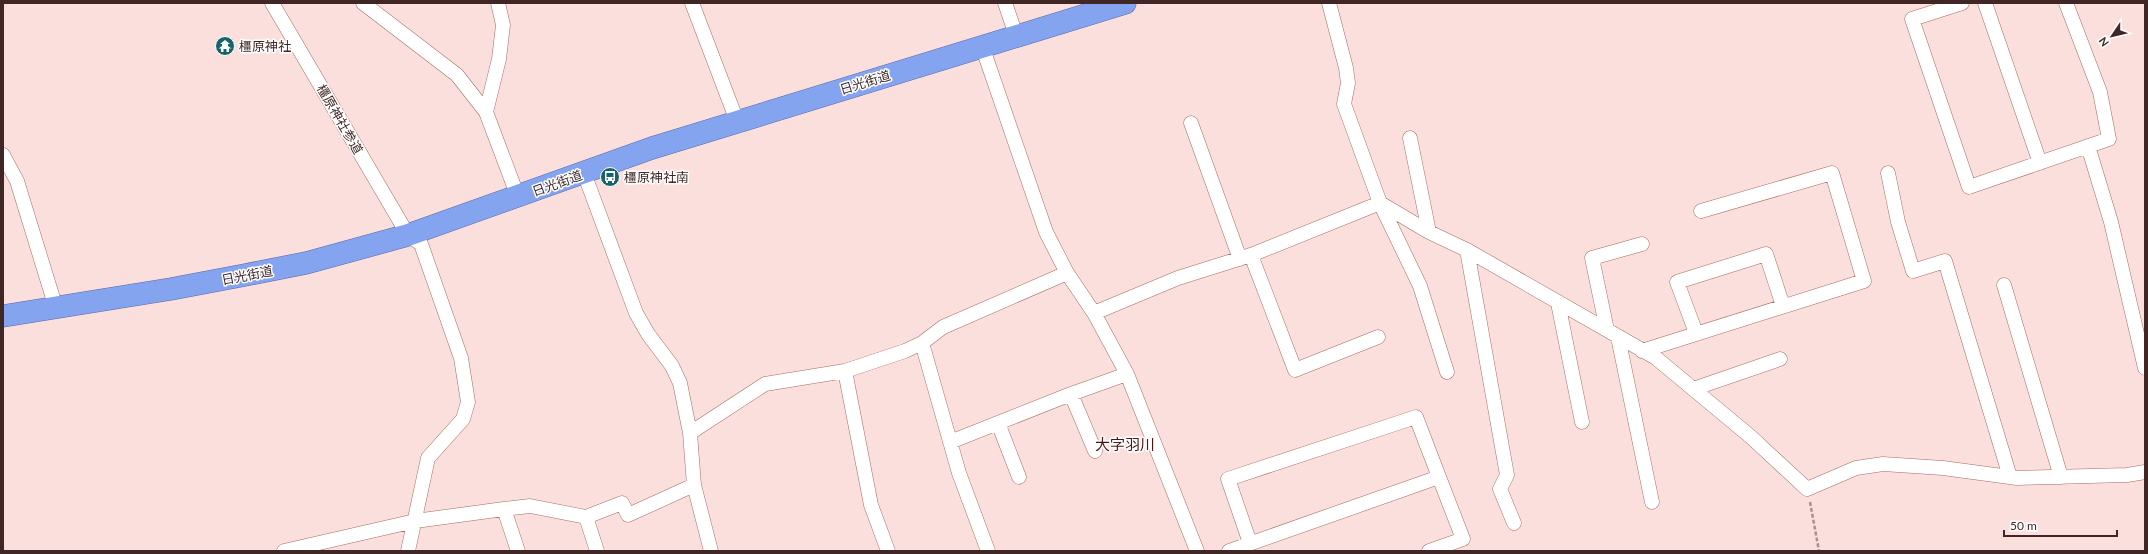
<svg xmlns="http://www.w3.org/2000/svg" width="2148" height="554" font-family="Lato,'Noto Sans JP',sans-serif">
<style>
.lines{fill:none;stroke-linecap:round;stroke-linejoin:round}
.minor-casing{stroke:#a76c67;stroke-width:15}
.trunk-casing{stroke:#5869a6;stroke-width:23}
.path{stroke:#ab918e;stroke-width:2.5;stroke-dasharray:4 2;stroke-linecap:butt}
.minor{stroke:#fff;stroke-width:14}
.trunk{stroke:#84a4ef;stroke-width:22}
.labels{text-anchor:middle;stroke-width:3;stroke-linejoin:round;paint-order:stroke}
.poi-label{font-size:13px;fill:#402725;stroke:#fff;text-anchor:start}
.street-label{font-size:13px;fill:#402725;stroke:#fff}
.quarter-label{font-size:15px;fill:#481715;stroke:#fff}
</style>
<rect width="100%" height="100%" fill="#fadfdc"/>
<g class="lines">
<g class="minor-casing">
<path id="minor" d="M272,3L408,235L421,244L461,358L468,402L463,419L428,458L408,551
M363,3L457,75L486,112
M498,3L503,25L499,59L486,112L518,197
M692,3L737,121
M1005,3L1016,35
M1329,3L1346,68L1348,83L1344,104L1380,203L1420,286L1447,372
M1962,3L1912,19L1969,187L2109,139L2100,92L2066,3
M1985,3L2040,163
M982,46L1046,232L1067,273L1094,313L1127,374L1197,551
M1191,123L1240,259
M1410,138L1429,232
M2088,146L2111,222L2145,368
M3,155L17,181L56,308
M584,173L636,313L648,334L672,366L680,383L690,433L694,485L711,551
M1888,173L1898,222L1913,271L1945,261L2010,477
M1380,203L1429,232L1467,250L1656,358L1751,437L1807,489L1856,468L1883,464L1943,468L2017,478L2127,475L2145,472
M1467,250L1507,475L1500,489L1514,523
M1251,255L1295,370L1378,337
M2004,285L2061,477
M1558,303L1582,422
M1094,313L1178,278L1251,255L1380,203
M1607,330L1592,258L1642,244
M1696,333L1677,282L1766,254L1783,306
M1618,337L1652,502
M922,343L959,473L988,551
M1642,351L1864,281L1832,173L1701,211
M845,371L871,505L888,551
M1693,389L1780,359
M1071,394L1095,451
M998,423L1019,477
M690,433L765,384L845,371L905,351L922,343L943,327L1067,273
M950,442L1071,394L1127,374
M504,509L518,551
M586,517L622,503L628,515L694,485
M284,551L415,521L504,509L530,506L586,517L597,551
M1229,551L1439,477L1416,417L1228,479L1250,543
M1429,551L1463,539L1439,477"/>
</g>
<g class="trunk-casing">
<path id="trunk" d="M3,316L171,289L245,275L306,263L408,235L652,148L1125,3"/>
</g>
<path class="path" d="M1810,502L1819,551"/>
<use href="#minor" class="minor"/>
<use href="#trunk" class="trunk"/>
</g>
<defs>
<g id="temple-disc" transform="scale(1)"><circle r="9.5" fill="#15636b" stroke="#fff"/><path d="M0-6L5-2H3V0L6.5 2.5H4V6H1.5V3h-3V6H-4V2.5H-6.5L-3 0V-2H-5Z" fill="#fff"/></g>
<g id="bus-disc" transform="scale(1)"><circle r="9.5" fill="#15636b" stroke="#fff"/><path d="M-5-6H5V4H4V6H2V4H-2V6H-4V4H-5ZM-3.5-4V0h7V-4ZM-3.5 1.2v1.5H-2V1.2ZM2 1.2v1.5H3.5V1.2Z" fill="#fff"/></g>
</defs>
<g fill-rule="evenodd">
<use href="#temple-disc" x="225" y="46"/>
<use href="#bus-disc" x="610" y="177"/>
</g>
<g class="labels">
<g class="poi-label">
<text x="239" y="51">橿原神社</text>
<text x="624" y="182">橿原神社南</text>
</g>
<g class="street-label">
<text transform="translate(865 82) rotate(-17)" y="5">日光街道</text>
<text transform="translate(340 119) rotate(60)" y="5">橿原神社参道</text>
<text transform="translate(557 183) rotate(-20)" y="5">日光街道</text>
<text transform="translate(247 275) rotate(-11)" y="5">日光街道</text>
</g>
<g class="quarter-label">
<text x="1125" y="450">大字羽川</text>
</g>
</g>
<rect width="2148" height="554" fill="none" stroke="#402725" stroke-width="8"/>
<g transform="translate(2112 36) rotate(235)" stroke="#ffffff" stroke-width="3" paint-order="stroke">
<path d="M0-3L7 15L0 10L-7 15Z" fill="#402725"/>
<text y="-6" font-size="11" font-weight="bold" text-anchor="middle" fill="#402725">N</text>
</g>
<path d="M2004 530v6h113v-6" fill="none" stroke="#402725" stroke-width="2"/>
<text x="2010" y="530" font-size="12" fill="#402725" stroke="#ffffff" stroke-width="3" paint-order="stroke">50 m</text>
</svg>
